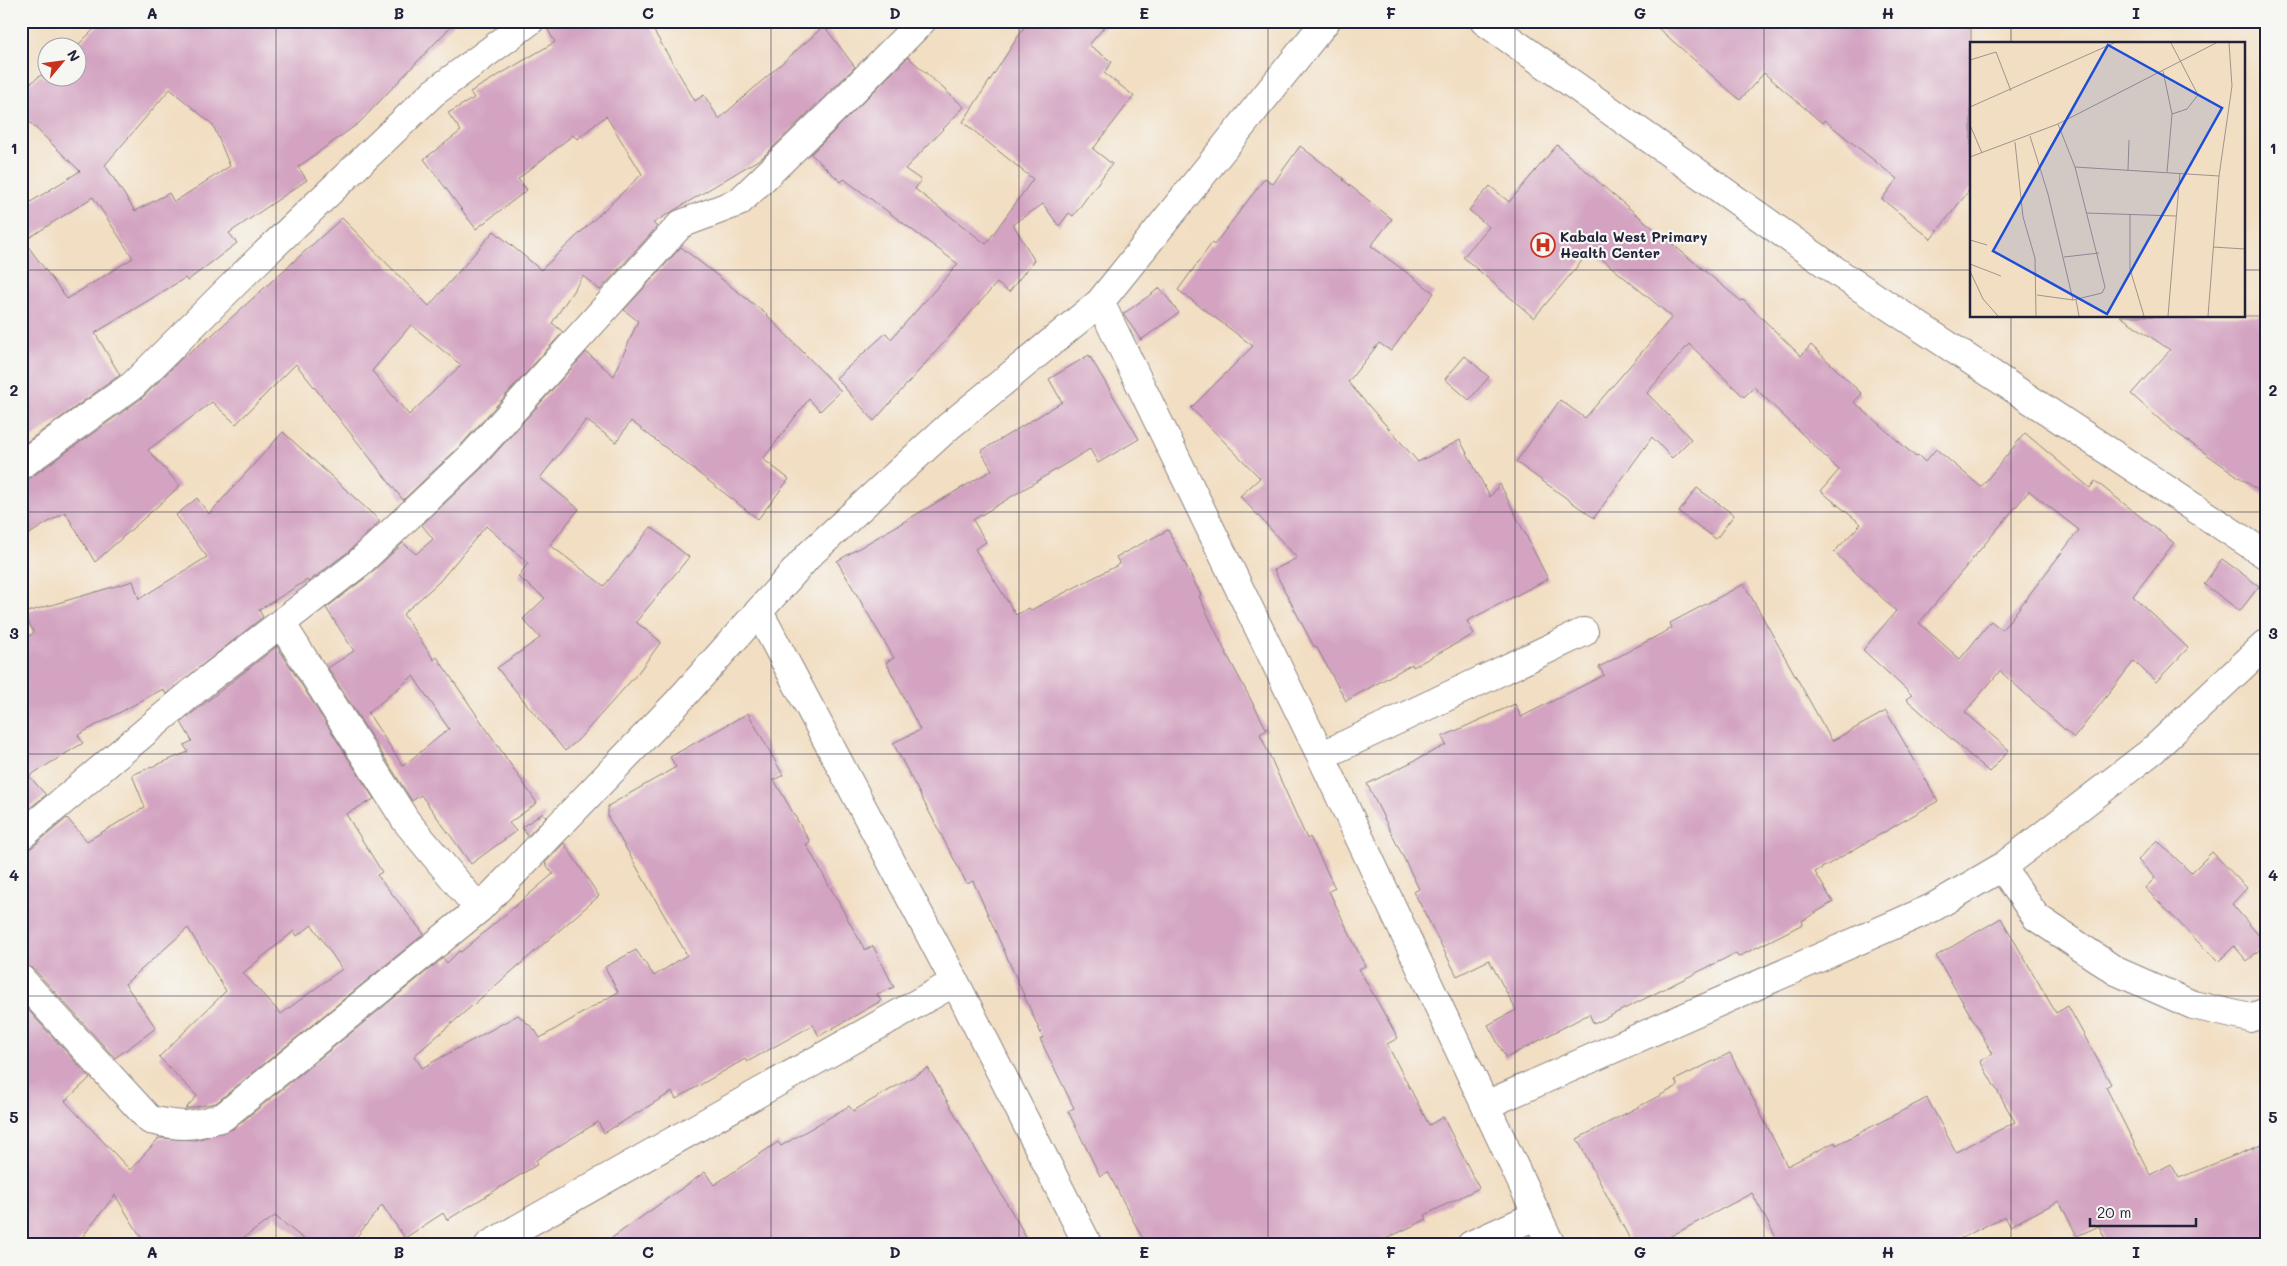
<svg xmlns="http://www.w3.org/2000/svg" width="2287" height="1266" font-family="Mali,sans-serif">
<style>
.building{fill:#d3a3c1;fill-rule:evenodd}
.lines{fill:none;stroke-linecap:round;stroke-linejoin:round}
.minor-casing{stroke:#8a807e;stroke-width:30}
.tertiary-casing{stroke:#8a807e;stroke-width:30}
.minor{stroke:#fff;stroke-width:28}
.tertiary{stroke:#fff;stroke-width:28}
.grid{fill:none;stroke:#22223b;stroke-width:1;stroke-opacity:0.55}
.labels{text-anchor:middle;stroke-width:4.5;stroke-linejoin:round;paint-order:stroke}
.poi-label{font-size:14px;font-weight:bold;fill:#22223b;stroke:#f6f6f2;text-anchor:start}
.inset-road{fill:none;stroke:#9f938c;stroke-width:1}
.view{fill:#1d4ed8;fill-opacity:0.15;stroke:#1d4ed8;stroke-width:2.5}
.inset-edge{fill:none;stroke:#22223b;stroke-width:2.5}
.neatline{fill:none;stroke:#22223b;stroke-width:2}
.grid-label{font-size:16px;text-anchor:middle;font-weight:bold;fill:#22223b}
</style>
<rect width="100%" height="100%" fill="#f6f6f2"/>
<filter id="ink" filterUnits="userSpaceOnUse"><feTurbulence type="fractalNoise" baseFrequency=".02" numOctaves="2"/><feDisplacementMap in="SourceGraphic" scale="10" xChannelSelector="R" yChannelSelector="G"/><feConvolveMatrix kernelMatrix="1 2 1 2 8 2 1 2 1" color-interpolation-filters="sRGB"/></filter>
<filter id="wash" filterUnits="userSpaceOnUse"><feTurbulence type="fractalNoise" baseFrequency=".0096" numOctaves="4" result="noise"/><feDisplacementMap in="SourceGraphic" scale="20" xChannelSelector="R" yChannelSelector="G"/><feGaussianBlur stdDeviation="1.12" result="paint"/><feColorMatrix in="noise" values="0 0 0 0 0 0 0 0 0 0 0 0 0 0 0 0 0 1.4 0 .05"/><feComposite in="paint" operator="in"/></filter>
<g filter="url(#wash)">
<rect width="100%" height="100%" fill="#f2dec2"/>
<g id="blocks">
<path class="building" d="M102,21H456L359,123L298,167L307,180L229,233L237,243L187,281L185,278L95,333L120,375L21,446V208L80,171L21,114V91L41,75L44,78L48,75V78H78V48H75ZM170,89L213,125L230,166L174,202L169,193L135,211L105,165ZM93,197L133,258L67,299L24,241Z
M545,21H648L695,101L704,95L719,119L824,26L855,67L763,157L653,223L657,227L600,290L583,276L552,323L563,332L460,446L403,500L296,364L236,424L212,402L148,450L180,486L95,562L65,512L21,539V480L30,478L142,398L182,358L211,336L342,218L429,306L494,231L541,270L642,174L606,116L577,139L573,135L518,179L527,190L476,229L424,159L461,131L448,113L474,98L470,92L555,42L545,25ZM411,325L461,365L409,415L372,371Z
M1028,21H1109L1089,45L1112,62L1104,73L1134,96L1093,149L1112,164L1073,216L1069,213L1059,226L1043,204L1013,224L1034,260L1009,292L997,283L874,421L836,378L886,333L891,339L958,264L844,179L841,182L811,154L908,57L964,107L905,169L921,180L915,189L986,244L1033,179L963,122Z
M1650,21H1971V188L1931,239L1882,199L1897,179L1824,120L1822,123L1764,73L1740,100Z
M1557,145L1612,194L1741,301L1743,300L1801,356L1811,345L1862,394L1854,402L1916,457L1918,455L1925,462L1936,449L1981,487L2025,433L2090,488L2095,481L2174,543L2133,596L2188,648L2156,682L2134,661L2074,738L2000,671L1965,712L2009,750L1989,772L1906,699L1912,695L1863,650L1896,611L1834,552L1861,524L1821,491L1839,470L1754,387L1744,397L1689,344L1647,393L1691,439L1672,458L1652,437L1594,518L1516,462L1560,400L1585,418L1672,317L1591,250L1534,318L1463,257L1489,227L1469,210L1490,186L1509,202ZM2029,491L2079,530L2002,630L1991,621L1960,659L1919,623Z
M1300,146L1344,179L1343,180L1392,219L1371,246L1434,293L1391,351L1379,343L1348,382L1418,462L1460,440L1490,497L1500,484L1548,579L1467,621L1474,634L1413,667L1412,664L1346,701L1316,646L1314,647L1274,570L1297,558L1240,496L1260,478L1191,408L1253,346L1178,290L1212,243L1214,245L1265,178L1273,184Z
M681,247L766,314L841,391L820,411L809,399L763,459L789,479L758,519L631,421L616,442L586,420L540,478L579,509L550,545L604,586L651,527L689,557L636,622L661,642L637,674L578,740L565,751L497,668L540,638L523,619L545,598L518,577L528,563L486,526L439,582L403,614L434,660L437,657L537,803L509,823L516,831L471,864L421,795L412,801L328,668L354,651L326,608L369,575L403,543L416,554L433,539L422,525L483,467L586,352L614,376L638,321L624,310ZM413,676L449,729L403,766L368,713Z
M1160,288L1179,313L1141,340L1123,314Z
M2120,316H2266V496L2168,427L2131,394L2170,350Z
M1089,355L1139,439L1098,463L1090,449L973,520L986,542L975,549L1016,615L1029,608L1031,610L1120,564L1116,557L1168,530L1201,595L1199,596L1224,649L1267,730L1260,734L1307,839L1310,837L1335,888L1329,891L1365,966L1359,969L1398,1038L1387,1044L1429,1125L1443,1117L1479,1188L1425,1215L1427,1219L1373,1245H1146L1108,1172L1100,1176L1068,1111L1074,1108L1040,1039L1043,1038L973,881L967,884L893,743L920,730L886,662L894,658L837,561L992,470L981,451L1062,402L1049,379Z
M1465,356L1489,377L1469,400L1445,379Z
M283,432L380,521L348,552L308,582L307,580L259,610L263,617L166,694L163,689L78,735L83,743L29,776L46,795L21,815V640L34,633L24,613L133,581L139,599L207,557L176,515L197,498L209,514Z
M1697,488L1734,515L1716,539L1679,512Z
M2222,559L2259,586L2240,611L2204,584Z
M1744,584L1832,741L1886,711L1938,801L1815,872L1833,902L1802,921L1803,924L1738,957L1736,953L1594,1024L1589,1014L1506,1058L1488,1025L1516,1010L1489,960L1457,976L1414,892L1419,889L1367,784L1446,745L1442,737L1515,704L1521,717L1604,675L1599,667L1672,628L1670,623Z
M277,646L374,799L346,814L382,872L377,875L424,934L216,1103L185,1109L197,1096L159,1057L226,991L188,928L125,984L156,1028L115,1058L33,968L21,964V851L31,848L67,818L87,841L145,807L132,775L188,752L184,745L192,741L181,722ZM312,925L342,969L281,1014L243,973L294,931L297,936Z
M748,713L783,775L774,780L810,842L806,844L865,950L873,946L894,987L877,994L881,1001L819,1036L813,1025L747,1062L745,1059L676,1099L672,1092L604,1133L598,1122L536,1160L538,1164L447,1220L443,1213L405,1238L382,1205L350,1245H311L275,1216L233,1245H146L115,1195L76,1245H21V1002L90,1078L65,1101L130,1170L159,1138L196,1140L233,1129L443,958L447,963L459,951L461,952L553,874L545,863L564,843L599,896L414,1056L422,1068L518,1015L535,1030L540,1038L618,992L605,967L636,950L654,976L687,955L608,817V806L676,767L670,757Z
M543,813L546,817L528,836L522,827Z
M2157,840L2191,873L2212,852L2247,888L2232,904L2266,944L2247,961L2234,946L2218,962L2145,888L2155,878L2138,860Z
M2001,918L2056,1013L2068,1006L2111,1084L2106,1087L2150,1175L2171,1164L2179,1178L2266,1143V1245H2108L2099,1226L2077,1236L2059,1201L2010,1226L2005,1216L1948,1245H1780L1752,1193L1654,1245H1633L1577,1139L1678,1086L1675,1080L1730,1053L1787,1166L1835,1142L1836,1145L1927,1098L1956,1152L2015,1122L1980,1061L1993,1054L1936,956Z
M928,1068L1031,1245H602L705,1172L714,1185L778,1142L781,1146L849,1106L853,1111Z"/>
</g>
</g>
<g filter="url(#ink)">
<use href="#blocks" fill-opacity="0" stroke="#8a807e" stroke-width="1"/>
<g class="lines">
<g class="minor-casing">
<path id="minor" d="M1100,302L1321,756L1551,1245
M21,465L133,385L247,271L433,93L530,21
M759,612L955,982L1088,1245
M281,623L406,821L479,909
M1321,756L1584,632
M21,836L207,680L358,564L471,457L681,224L739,202L840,104L922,21
M2002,867L2036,917L2116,971L2193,1005L2250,1018L2266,1012
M21,979L150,1120C183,1127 190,1127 223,1117L479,909L676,704L810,554L948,427L1100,302L1326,21
M1486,1105L1932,908L2002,867L2152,751L2266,644
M489,1245L955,982
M1471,1245L1537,1215"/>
</g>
<g class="tertiary-casing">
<path id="tertiary" d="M1484,21L1843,276L2266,555"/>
</g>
<use href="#minor" class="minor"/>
<use href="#tertiary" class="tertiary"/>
</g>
</g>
<path class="grid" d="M276,21V1245M524,21V1245M771,21V1245M1019,21V1245M1268,21V1245M1515,21V1245M1764,21V1245M2011,21V44M21,270H1971M2243,270H2266M2011,316V1245M21,512H2266M21,754H2266M21,996H2266"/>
<defs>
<g id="hospital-ring" transform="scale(1.25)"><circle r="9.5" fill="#f6f6f2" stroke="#c8321e" stroke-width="1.5"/><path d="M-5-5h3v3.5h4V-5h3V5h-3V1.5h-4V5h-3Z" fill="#c8321e"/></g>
</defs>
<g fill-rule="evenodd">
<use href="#hospital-ring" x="1543" y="245"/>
</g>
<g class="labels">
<g class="poi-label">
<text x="1560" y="242">Kabala West Primary<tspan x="1560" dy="16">Health Center</tspan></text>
</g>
</g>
<g transform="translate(1970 42)">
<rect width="275" height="275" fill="#f2dec2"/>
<path class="inset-road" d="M201,1L228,53L217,67L202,72M0,18L26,10L41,49M193,29L202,72L197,130M0,65L144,1M0,83L12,111M60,94L78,152L103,258M45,100L53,175L65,216L66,274M0,115L88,82L246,1M105,125L249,134M158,128L159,98M116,171L206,174M160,172V227L174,274M0,198L17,203M243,205L275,207M94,215L129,211M0,222L31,234M0,229L13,257L28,274M67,253L103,258L132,251L135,245L105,125L88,82M106,258L109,274M198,274L210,131M238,274L249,134L262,44L259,1"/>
<path class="view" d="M138,3L252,66L137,272L23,209Z"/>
<rect width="275" height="275" class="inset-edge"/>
</g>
<rect width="2287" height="1266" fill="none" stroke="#f6f6f2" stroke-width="55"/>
<g transform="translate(62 62) rotate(61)"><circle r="24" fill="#f6f6f2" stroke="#a1a1a9"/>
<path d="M0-4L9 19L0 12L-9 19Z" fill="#c8321e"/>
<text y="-8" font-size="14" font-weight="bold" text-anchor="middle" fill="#22223b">N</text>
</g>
<path d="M2090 1218v8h106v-8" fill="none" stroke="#22223b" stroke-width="2.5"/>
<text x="2097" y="1218" font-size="15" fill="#22223b" stroke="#f6f6f2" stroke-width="4" paint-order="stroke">20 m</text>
<rect x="28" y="28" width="2232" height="1210" class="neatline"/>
<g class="grid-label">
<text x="152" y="19">A</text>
<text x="399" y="19">B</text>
<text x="648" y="19">C</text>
<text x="895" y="19">D</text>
<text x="1144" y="19">E</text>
<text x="1391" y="19">F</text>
<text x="1640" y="19">G</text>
<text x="1888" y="19">H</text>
<text x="2136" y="19">I</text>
<text x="14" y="154">1</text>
<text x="2273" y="154">1</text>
<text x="14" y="396">2</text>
<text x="2273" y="396">2</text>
<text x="14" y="639">3</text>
<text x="2273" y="639">3</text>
<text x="14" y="881">4</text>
<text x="2273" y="881">4</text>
<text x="14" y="1123">5</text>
<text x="2273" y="1123">5</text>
<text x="152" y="1258">A</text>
<text x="399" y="1258">B</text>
<text x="648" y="1258">C</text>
<text x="895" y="1258">D</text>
<text x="1144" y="1258">E</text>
<text x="1391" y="1258">F</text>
<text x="1640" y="1258">G</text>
<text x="1888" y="1258">H</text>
<text x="2136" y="1258">I</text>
</g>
</svg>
